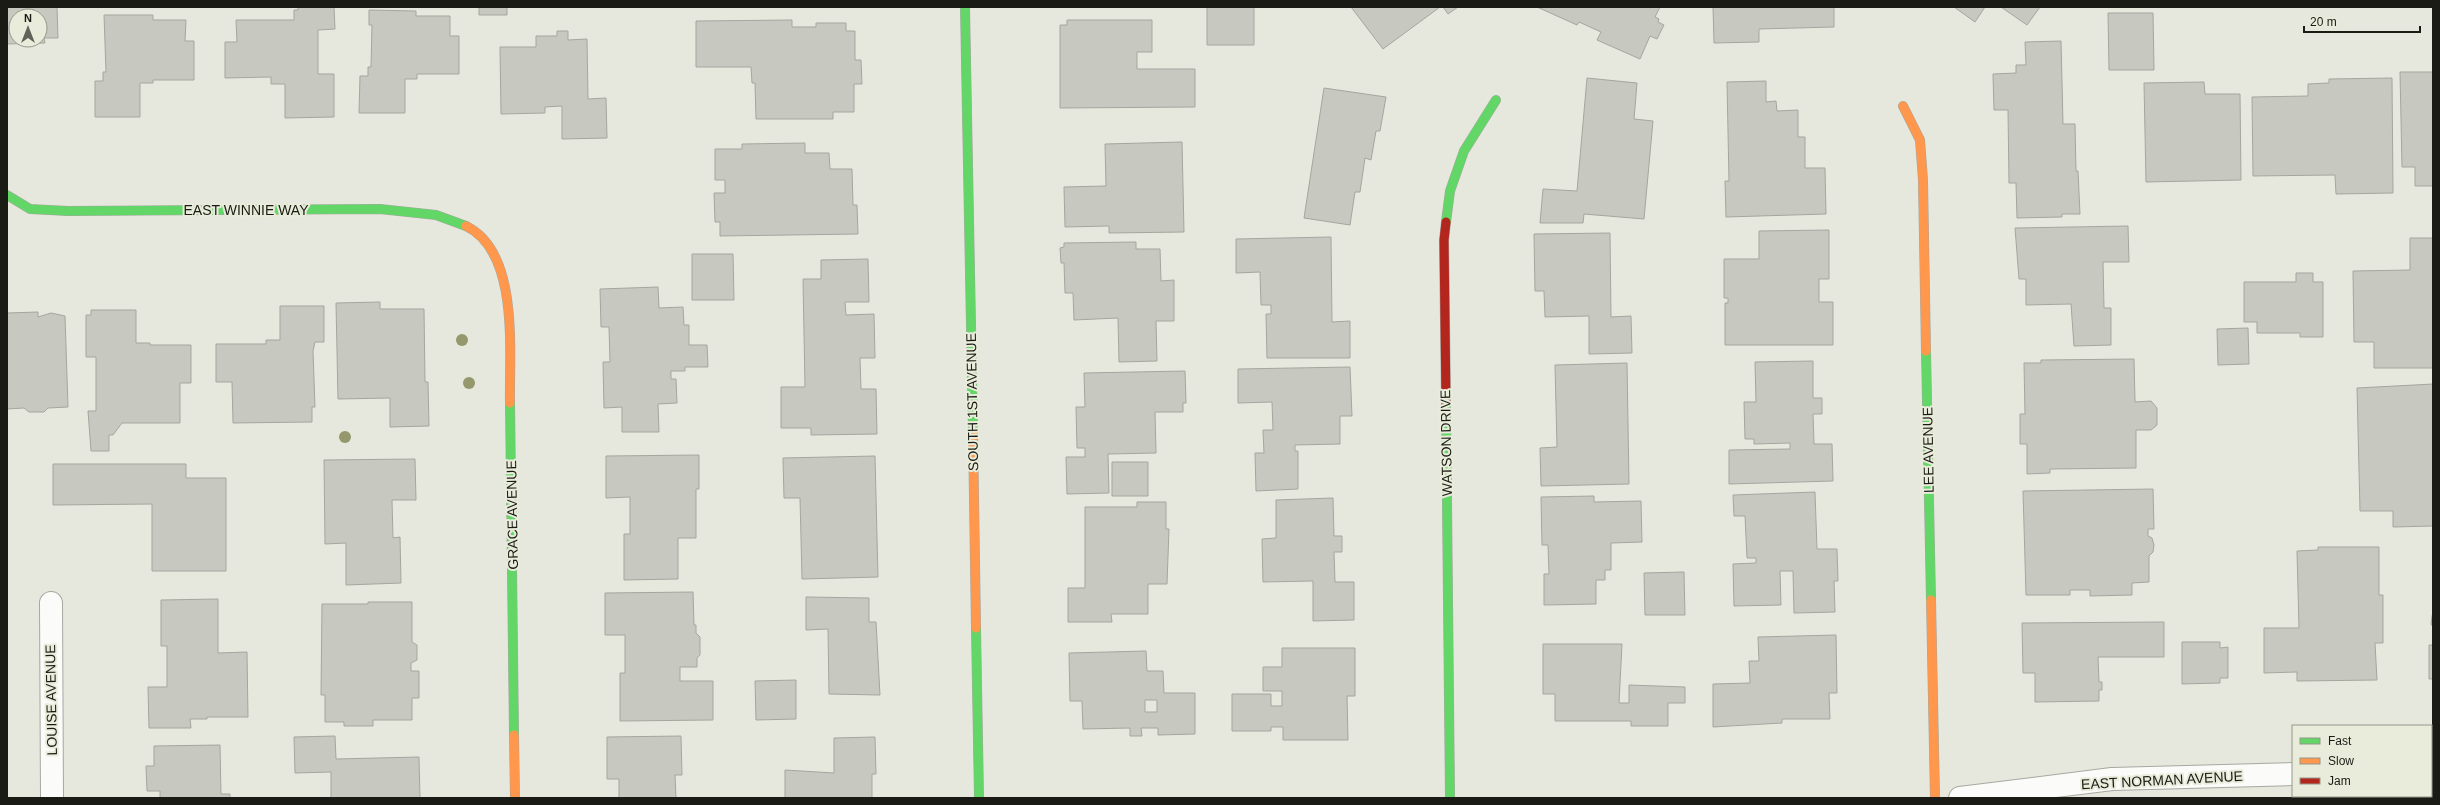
<svg xmlns="http://www.w3.org/2000/svg" width="2440" height="805" font-family="Helvetica,sans-serif">
<style>
.building{fill:#c7c9c1;stroke:#a5a79f;fill-rule:evenodd}
.lines{fill:none;stroke-linecap:round;stroke-linejoin:round}
.street-casing{stroke:#a7a8a0;stroke-width:24}
.fast-casing{stroke:#a7a8a0;stroke-width:10}
.slow-casing{stroke:#a7a8a0;stroke-width:10}
.jam-casing{stroke:#a7a8a0;stroke-width:10}
.street{stroke:#fbfcfa;stroke-width:22}
.fast{stroke:#63d668;stroke-width:9}
.slow{stroke:#ff974d;stroke-width:9}
.jam{stroke:#b3261e;stroke-width:9}
.tree{fill:#94986c}
.labels{text-anchor:middle;stroke-width:4;stroke-linejoin:round;paint-order:stroke}
.street-label{font-size:14px;fill:#1a1b14;stroke:#e9ecda}
</style>
<rect width="100%" height="100%" fill="#e6e8de"/>
<path class="building" d="M7,7H57L58,38H44L45,43L7,44ZM16,16H40V40H16Z
M298,7H334L335,29L318,30V74H334V117L285,118V84H271V77L225,78V42H237L236,20H294V10H298Z
M479,7H507V15H479Z
M1207,7H1254V45H1207Z
M1351,7H1440L1383,49Z
M1443,7H1458L1448,14Z
M1537,7H1660L1655,17L1659,19L1658,22L1664,25L1657,39L1650,36L1640,59L1597,40L1601,32L1579,22L1577,25Z
M1713,7H1834V27L1759,29V42L1714,43Z
M1954,7H1985L1975,22Z
M2001,7H2040L2027,25Z
M369,10L416,11V16H450V36H459V74H417V79H405V113H359L360,76H368V67H371L372,25H369Z
M2108,13H2153L2154,70H2109Z
M104,15H153V20H186L185,41H194V80H153V83H140V117H95V81H103V72H106Z
M792,20V27H816V23H846V31H855V60H861L862,84H854V112H833V119H756L755,83H752L751,67H696V21Z
M1067,20H1152V52H1137V69H1195V107L1060,108V25H1067Z
M557,31H568V40L587,39L588,99L606,98L607,138L562,139V106L545,107V113L501,114L500,47H536V36H557Z
M2061,41L2063,124H2075L2076,171H2078L2080,214H2062V217L2017,218L2016,183H2009L2008,110H1994L1993,74L2016,73V65H2026L2025,42Z
M2400,72H2433V186H2415V167H2402Z
M1587,78L1637,83L1634,119L1653,121L1644,219L1584,214L1583,223H1540L1543,189L1577,191Z
M2392,78L2393,193L2336,194L2335,175L2253,176L2252,97L2308,96V84L2329,83V79Z
M1766,81V102L1776,101L1777,111L1798,110V137H1805V168H1825L1826,214L1726,217L1725,181H1729L1727,82Z
M2204,82L2205,94H2240L2241,180L2146,182L2144,83Z
M1324,88L1386,97L1380,131H1376L1371,160L1365,158L1360,192H1355L1350,225L1304,218Z
M1182,142L1184,232L1109,233V226L1065,227L1064,187L1106,186L1105,144Z
M805,143V153H829L830,169H852L853,205H857L858,234L720,236V222H715L714,193H725V180H715V149H742V144Z
M2128,226L2129,262H2103L2104,308H2111V345L2074,346L2071,304L2026,305V279H2019L2015,228Z
M1829,230V279H1819V302H1833V345H1725V303H1728V298H1724V259H1759V231Z
M1610,233L1611,317L1631,316L1632,353L1589,354V316L1545,317L1544,291H1535L1534,234Z
M1331,237L1332,322L1350,321V358H1267L1266,314H1271V305H1261L1260,272L1236,273V239Z
M2410,238H2433V368H2374V342H2354L2353,271L2410,270Z
M1136,242V249H1160L1161,281L1174,280V321H1156L1157,361L1119,362L1118,318L1074,320L1073,293H1065L1064,263H1061L1060,248L1064,247V243Z
M692,254H733L734,300H692Z
M868,259L869,302H845L846,315L874,314L875,358H860L861,389H876L877,434L811,435V428H781V387H805L803,279H821V260Z
M2296,273H2313V282H2323V337H2300V333H2257V322H2244V282H2296Z
M658,287L659,308L683,307L684,325H689V345H707L708,367H685V371H671V379H676L677,403L658,404L659,432H622V407L604,408L603,362H610L609,327H601L600,289Z
M380,302V309H424L425,382H428L429,426L390,427V398L338,399L336,303Z
M280,306H324V342H315L313,351L315,407H312V422L233,423L232,382H216V344H266V340H280Z
M91,310H136V343H150V345H191V383H180V423H122L113,435H109V451H91L88,411H96V357H86V315H91Z
M38,312V317L51,313L65,316L68,407L48,408L44,412H29L24,408L7,409V313Z
M2248,328L2249,364L2218,365L2217,329Z
M2134,359L2135,402L2151,401L2157,408V425L2151,430H2136V468L2050,469V473L2027,474V444H2020V414H2025L2024,363H2041V360Z
M1813,361V398H1822V414H1813L1814,444H1832L1833,481L1729,484V450L1790,449V443L1754,444V439H1745L1744,402H1756L1755,362Z
M1627,363L1629,484L1541,486L1540,448L1557,447L1555,365Z
M1350,367L1352,416H1340V444L1295,445V451H1298V489L1256,491L1255,453H1264L1263,430H1273L1272,402L1238,403V369Z
M1185,371L1186,403H1183V412H1155L1156,453L1108,454L1109,493L1067,494L1066,457H1085V448H1077L1076,407H1085L1084,373Z
M2433,384V526L2393,527V511H2360L2357,388Z
M699,455V489H696V538H678V579L624,580V534H630V497L606,498V456Z
M875,456L878,577L802,579L800,498H784L783,458Z
M415,459L416,500H392L393,538L400,537L401,583L346,585V543L325,544L324,460Z
M1112,462H1148V496H1112Z
M53,464H186V478H226V571H152V504L53,505Z
M2153,489L2154,529H2148V536L2152,538L2154,545L2153,552L2149,556V582L2132,583V595L2090,596V590H2070V595H2026L2023,491Z
M1815,492L1817,549H1837L1838,581H1834L1835,612L1794,613L1793,571H1780L1781,605L1734,606L1733,564L1756,563V558H1747L1745,516H1734L1733,495Z
M1594,496V502L1641,501L1642,542L1611,543V570H1605V580H1596V604L1544,605V574H1549L1548,545H1542L1541,497Z
M1333,498L1334,536H1342V552H1334L1335,582H1354V620L1313,621V581L1263,582L1262,539L1276,538V500Z
M1137,502H1166V529H1169L1167,584H1148V614H1111L1112,622H1068V588H1085V507H1137Z
M2318,547H2379V595H2383V643H2375L2377,680L2297,681V672L2264,673V628H2299L2297,551L2318,550Z
M1684,572L1685,615H1645L1644,573Z
M693,592L694,625H696V633L700,637V655L697,658V667H680V681H713V720L620,721V673H625V635H605V593Z
M806,597L869,598V622H876L880,695L829,694L828,629L806,630Z
M218,599V653L247,652L248,717H207V719H190L191,728H149L148,687H167V646H161V600Z
M368,602H412V642L417,645V660L411,663V671H419V698H412V720H373V726H344V722H325V695H321L322,604H368Z
M2433,610V627L2431,624Z
M2164,622V657H2098L2099,682H2102V690H2099V701L2035,702V673H2023L2022,623Z
M1836,635L1837,693H1829L1830,719H1782V723L1713,727V684L1750,683L1749,661H1759L1758,637Z
M2182,642H2220V648L2228,647V678H2220V683L2182,684Z
M1543,644H1622L1619,703H1629V685L1685,687V703H1668V726H1631V721H1555V694H1543Z
M2429,645H2433V679H2429Z
M1282,648H1355V696H1347L1348,740H1283V727H1271V731H1232V694H1271V706H1282V691H1263V667H1282Z
M1146,651L1147,671H1163L1164,693H1195V734L1158,735V728H1141L1142,736H1130V728L1083,729L1082,701H1070L1069,653ZM1145,700H1157V712H1145Z
M796,680V719L756,720L755,681Z
M335,736L336,759L419,757L420,798H331V772L295,773L294,737Z
M681,736L682,775H675L676,798H619V779H607V737Z
M875,737L876,774H872V798H785V770L834,773V738Z
M220,745L221,794H230V798H160V791H147L146,766H154V746Z"/>
<g class="lines">
<g class="street-casing">
<path id="street" d="M51,603L52,798
M2431,772H2433
M1960,798L2112,779L2293,774"/>
</g>
<g class="fast-casing">
<path id="fast" d="M965,7L973,432
M7,195L30,209L68,211L380,209L436,215L466,226
M1446,222L1450,191L1464,151L1496,100
M1926,351L1931,600
M510,403L514,735
M1446,403L1450,798
M976,628L979,798"/>
</g>
<g class="slow-casing">
<path id="slow" d="M1903,106L1920,140L1923,180L1926,351
M466,226C520,252 509,353 510,403
M973,432L976,628
M1931,600L1935,798
M514,735L515,798"/>
</g>
<g class="jam-casing">
<path id="jam" d="M1446,403L1444,240L1446,222"/>
</g>
<use href="#street" class="street"/>
<use href="#fast" class="fast"/>
<use href="#slow" class="slow"/>
<use href="#jam" class="jam"/>
</g>
<g class="tree">
<circle cx="462" cy="340" r="6"/>
<circle cx="469" cy="383" r="6"/>
<circle cx="345" cy="437" r="6"/>
</g>
<g class="labels">
<g class="street-label">
<text x="246" y="215">EAST WINNIE WAY</text>
<text transform="translate(972 402) rotate(-91)" y="5">SOUTH 1ST AVENUE</text>
<text transform="translate(1446 443) rotate(-91)" y="5">WATSON DRIVE</text>
<text transform="translate(1928 450) rotate(-91)" y="5">LEE AVENUE</text>
<text transform="translate(512 515) rotate(-91)" y="5">GRACE AVENUE</text>
<text transform="translate(51 700) rotate(-91)" y="5">LOUISE AVENUE</text>
<text transform="translate(2162 780) rotate(-3)" y="5">EAST NORMAN AVENUE</text>
</g>
</g>
<rect width="2440" height="805" fill="none" stroke="#1a1b14" stroke-width="16"/>
<rect x="2292" y="725" width="140" height="72" fill="#e9ecda" stroke="#96988b"/>
<rect x="2300" y="738" width="20" height="6" fill="#63d668" stroke="#96988b"/>
<text x="2328" y="745" font-size="12" fill="#1a1b14">Fast</text>
<rect x="2300" y="758" width="20" height="6" fill="#ff974d" stroke="#96988b"/>
<text x="2328" y="765" font-size="12" fill="#1a1b14">Slow</text>
<rect x="2300" y="778" width="20" height="6" fill="#b3261e" stroke="#96988b"/>
<text x="2328" y="785" font-size="12" fill="#1a1b14">Jam</text>
<g transform="translate(28 28)"><circle r="19" fill="#e9ecda" stroke="#96988b"/>
<path d="M0-3L7 15L0 10L-7 15Z" fill="#61635b"/>
<text y="-6" font-size="11" font-weight="bold" text-anchor="middle" fill="#1a1b14">N</text>
</g>
<path d="M2304 26v6h116v-6" fill="none" stroke="#1a1b14" stroke-width="2"/>
<text x="2310" y="26" font-size="12" fill="#1a1b14" stroke="#e9ecda" stroke-width="3" paint-order="stroke">20 m</text>
</svg>
